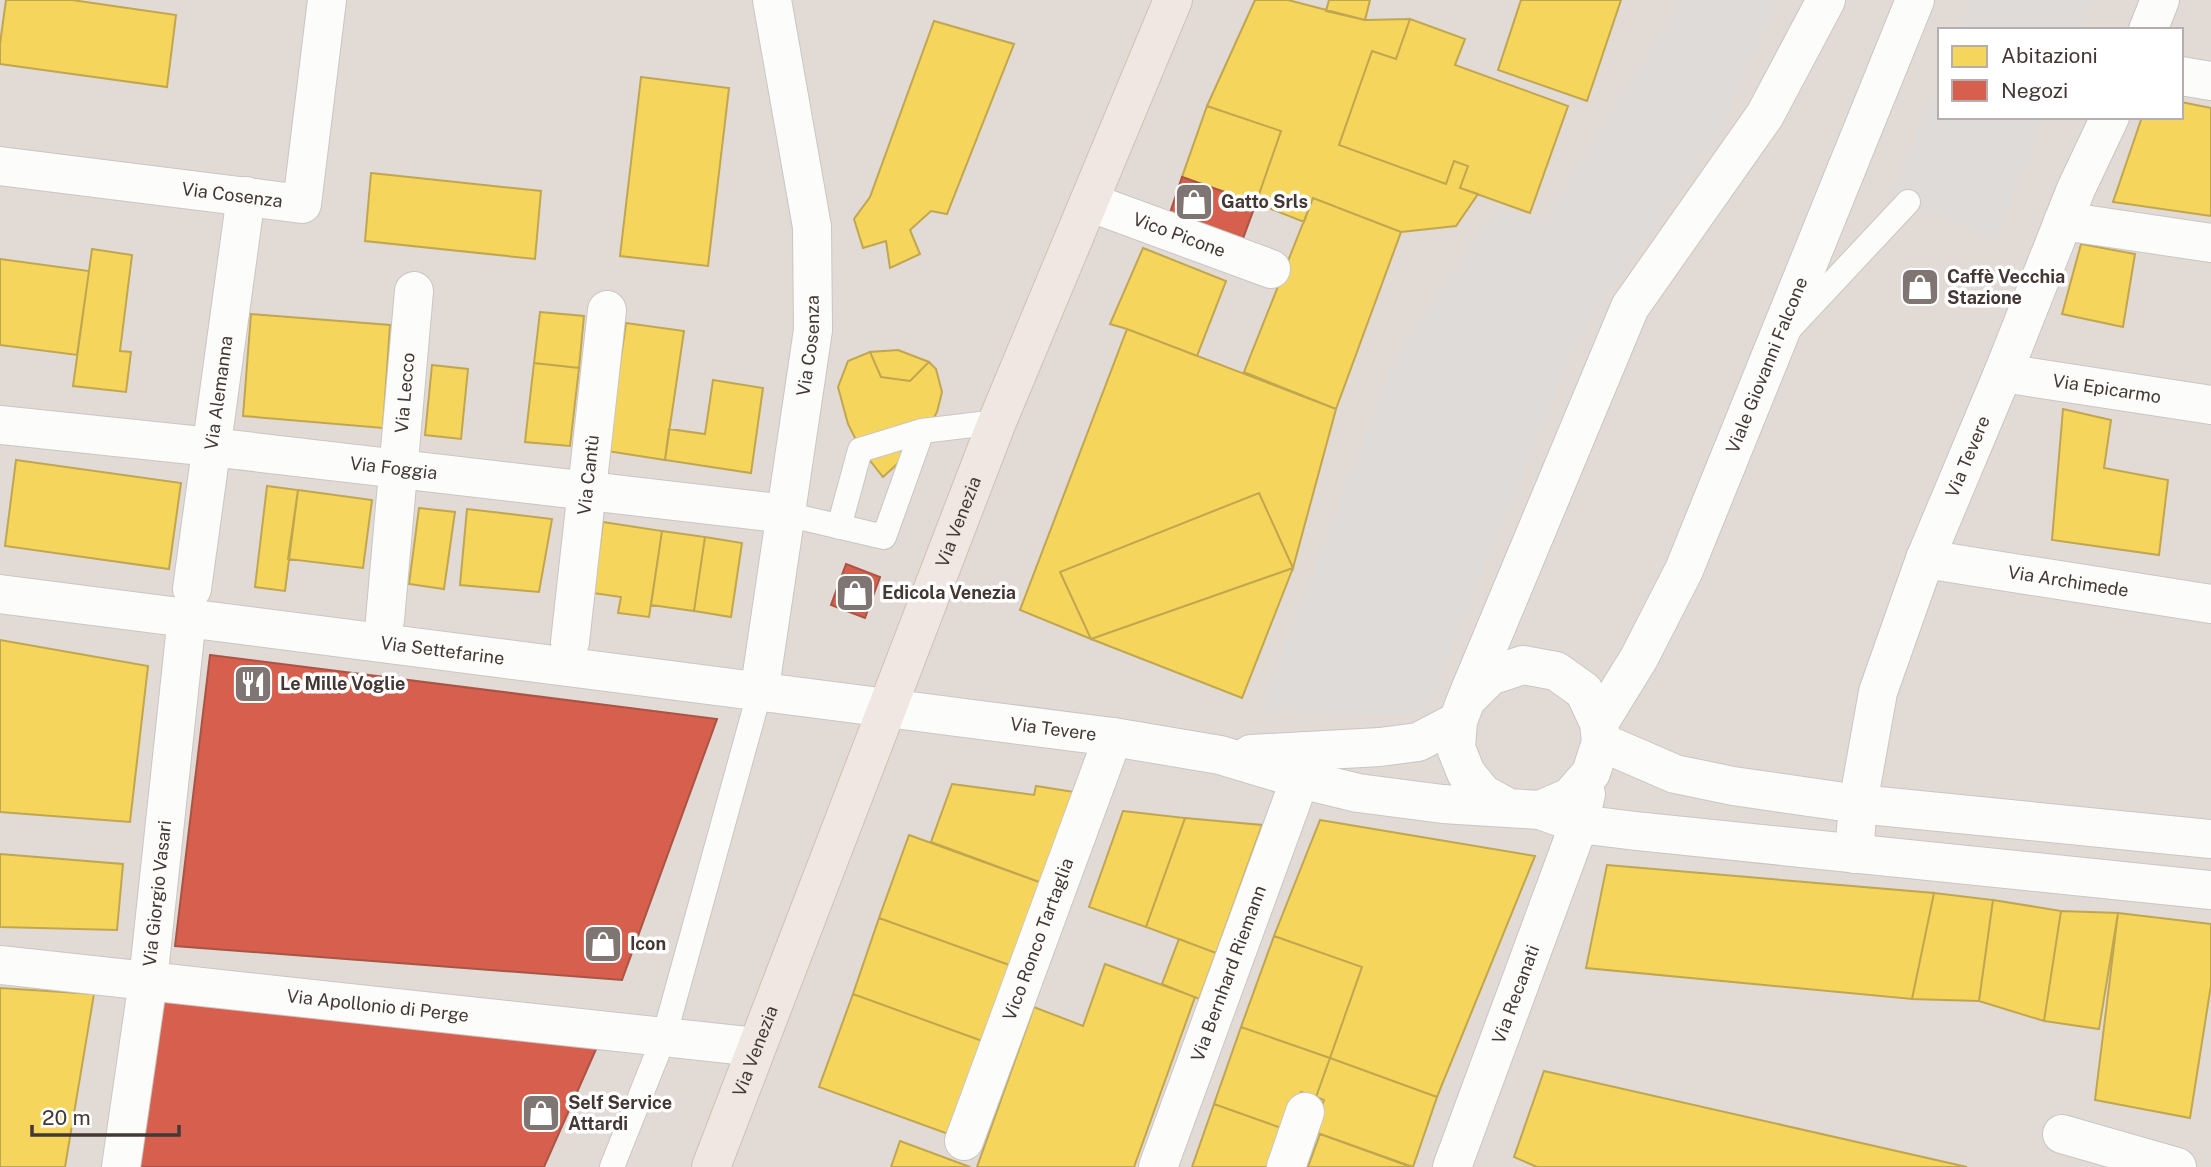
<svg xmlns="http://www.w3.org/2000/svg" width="2211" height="1167" font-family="'Public Sans',sans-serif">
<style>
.residential{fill:#e2dad4;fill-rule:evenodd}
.parking{fill:#dfdbd8}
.homes{fill:#f6d55c;stroke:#c0a650;stroke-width:2}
.shops{fill:#d6604d;stroke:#aa5446;stroke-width:2}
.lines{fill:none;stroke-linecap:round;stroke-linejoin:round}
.service-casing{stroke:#cac6c3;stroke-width:26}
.minor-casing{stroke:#cac6c3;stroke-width:40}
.tertiary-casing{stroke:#cac6c3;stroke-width:40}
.primary-casing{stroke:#d0c0b5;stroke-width:40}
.service{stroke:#fcfcfb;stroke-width:24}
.minor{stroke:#fcfcfb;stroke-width:38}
.tertiary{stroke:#fcfcfb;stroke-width:38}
.primary{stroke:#f0e7e2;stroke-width:38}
.labels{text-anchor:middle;stroke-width:7;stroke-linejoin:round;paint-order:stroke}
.street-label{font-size:18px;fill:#433834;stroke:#fff}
.poi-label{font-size:18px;font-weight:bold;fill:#433834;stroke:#fff;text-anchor:start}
</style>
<rect width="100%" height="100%" fill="#eeeae7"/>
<path class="residential" d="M0,0H2211V1167H0ZM1940,30H2181V117H1940Z"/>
<path class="parking" d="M1682,0H1777L1718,136L1580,334L1424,716L1261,710L1396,356L1496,210L1544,221Z
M1972,0H2092L2080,30H1960Z
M1940,78V117H2045L1996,239L1891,195Z"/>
<path class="homes" d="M6,0H72L176,15L167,87L0,64V44Z
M1255,0H1288L1365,20L1410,19L1396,59L1372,51L1339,145L1446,184L1454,161L1468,166L1460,188L1478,194L1456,226L1401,232L1313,198L1304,222L1256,203L1281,131L1207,106Z
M1329,0H1370L1365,20L1326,11Z
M1521,0H1621L1587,101L1498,70Z
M1410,19L1465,39L1455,65L1568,106L1530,213L1460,188L1468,166L1454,161L1446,184L1339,145L1372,51L1396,59Z
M934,21L1014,44L947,214L931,211L910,230L920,254L890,268L886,241L863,248L854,219L870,197Z
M641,77L729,88L708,266L620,256Z
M2181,102L2211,108V216L2113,202L2142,117H2181Z
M1207,106L1281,131L1256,203L1182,177Z
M371,173L541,191L535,259L365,241Z
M1313,198L1401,232L1336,409L1244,372Z
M2081,244L2135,254L2123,327L2062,314Z
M1143,248L1226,281L1197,356L1127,329L1110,324Z
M92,249L132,255L120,351L131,352L126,392L73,386Z
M0,259L89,271L77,355L0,345Z
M540,312L584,316L579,368L534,363Z
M251,314L390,325L383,428L243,416Z
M626,323L684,331L665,460L607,451Z
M1127,329L1336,409L1293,568L1259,493L1060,572L1091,639L1020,610Z
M898,350L929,362L910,381L881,377L870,352Z
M898,350L929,362L936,369L942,392L937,412L919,444L883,477L860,448L848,424L838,387L848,361L870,352Z
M534,363L579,368L570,446L525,442Z
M432,365L468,369L461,439L425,435Z
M713,380L763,388L751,473L665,460L669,429L705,434Z
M2063,409L2111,420L2104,468L2168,480L2159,555L2052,540Z
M16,460L181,483L169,569L5,546Z
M267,486L298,490L285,591L255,587Z
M298,490L372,500L363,568L288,559Z
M1259,493L1293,568L1091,639L1060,572Z
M419,508L455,512L444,589L409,584Z
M467,509L552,519L539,592L460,585Z
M603,522L662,531L649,617L618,613L621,597L593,593Z
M662,531L705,537L694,611L651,605Z
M705,537L742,543L731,617L694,611Z
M1293,568L1242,698L1091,639Z
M0,640L148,666L130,822L0,812Z
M952,784L1034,795L1036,786L1074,792L1042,883L931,842Z
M1123,811L1185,818L1146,927L1089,907Z
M1185,818L1262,825L1216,953L1146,927Z
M1320,820L1535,856L1437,1097L1330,1058L1362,967L1274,936Z
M909,835L1042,883L1012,966L879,918Z
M0,854L123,864L117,930L0,927Z
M1607,865L1934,893L1912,999L1586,968Z
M1934,893L1993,900L1979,1001L1912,999Z
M1993,900L2061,911L2044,1021L1979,1001Z
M2061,911L2118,913L2099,1029L2044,1021Z
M2118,913L2211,924V985L2190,1118L2095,1100Z
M879,918L1012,966L985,1042L853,994Z
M1274,936L1362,967L1330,1058L1241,1027Z
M1179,939L1216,953L1199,999L1162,984Z
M1105,964L1195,997L1134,1167H977L1034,1007L1083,1026Z
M0,988L94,994L65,1167H0Z
M853,994L985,1042L951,1135L819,1087Z
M1241,1027L1330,1058L1316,1097L1301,1092L1287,1130L1214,1104Z
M1330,1058L1437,1097L1413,1167L1312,1131L1324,1100L1316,1097Z
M1544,1071L1967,1167H1537L1514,1157Z
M1214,1104L1287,1130L1273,1167H1192Z
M1320,1134L1411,1167H1308Z
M900,1141L970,1167H891Z"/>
<path class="shops" d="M1182,177L1256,203L1241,244L1169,216Z
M846,564L880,577L865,618L831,605Z
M210,655L717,719L622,980L175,946Z
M162,992L604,1031L544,1167H140Z"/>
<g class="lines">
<g class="service-casing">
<path id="service" d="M1791,327L1908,202
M786,514L884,537L922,431L997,422
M839,527L860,450L922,431
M612,1167L664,1037L759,694"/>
</g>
<g class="minor-casing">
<g id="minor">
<path d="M2148,30L2160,0"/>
<path d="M2181,76L2211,81"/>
<path id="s1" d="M0,166L302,204L327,0"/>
<path id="s2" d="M1089,202L1271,269"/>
<path d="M2063,221L2211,243"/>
<path id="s3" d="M2003,373L2211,405"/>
<path id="s4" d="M0,425L211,447L786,514"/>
<path id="s5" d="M1925,559L2211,604"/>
<path id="s6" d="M192,589L246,196"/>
<path id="s7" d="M385,620L414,291"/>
<path id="s8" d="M570,642L607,310"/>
<path id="s9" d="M759,694L813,330L812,227L772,0"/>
<path id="s10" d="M1854,854L1858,804L1878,692L1925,559L2003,373L2076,189L2110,117"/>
<path id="s11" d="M0,965L756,1047"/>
<path d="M2062,1134L2177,1167"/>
<path id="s12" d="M964,1141L1113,737"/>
<path id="s13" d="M121,1167L148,981L187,617"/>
<path id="s14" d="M1158,1167L1300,779L1305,751"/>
<path d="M1286,1167L1305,1112"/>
<path id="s15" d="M1452,1167L1579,824L1586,794"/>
</g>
</g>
<g class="tertiary-casing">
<g id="tertiary">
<path id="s16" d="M0,594L1113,737L1220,755L1300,779L1358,793L1443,804L1540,810L1570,797L1591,773L1601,742L1599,723L1584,691L1556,671L1523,665L1490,676L1466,700L1458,721L1456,748L1466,773L1483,794L1507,807"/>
<path d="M1468,695L1630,307L1765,115L1826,0"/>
<path id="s17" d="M1599,723L1639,658L1684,570L1915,0"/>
<path d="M1601,742L1675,774L1733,786L1858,804L2211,839"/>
<path d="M1251,754L1380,747L1418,742L1458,721"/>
<path d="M1540,810L1579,824L1636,831L2211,890"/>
</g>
</g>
<g class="primary-casing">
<g id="primary">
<path id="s18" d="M711,1167L997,422L1173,0"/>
</g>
</g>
<use href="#service" class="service"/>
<use href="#minor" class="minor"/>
<use href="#tertiary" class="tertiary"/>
<use href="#primary" class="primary"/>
</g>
<defs>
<g id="shop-square" transform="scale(2.0125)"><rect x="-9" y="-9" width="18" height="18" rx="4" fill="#7f7673" stroke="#fff"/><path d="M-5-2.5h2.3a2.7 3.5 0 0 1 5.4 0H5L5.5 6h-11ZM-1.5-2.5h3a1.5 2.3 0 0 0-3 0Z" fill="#fff"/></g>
<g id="restaurant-square" transform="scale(2.0125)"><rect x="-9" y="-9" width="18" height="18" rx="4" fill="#7f7673" stroke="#fff"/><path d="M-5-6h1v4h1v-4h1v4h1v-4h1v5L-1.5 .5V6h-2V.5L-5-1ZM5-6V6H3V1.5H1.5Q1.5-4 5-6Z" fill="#fff"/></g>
</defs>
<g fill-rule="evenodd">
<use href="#shop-square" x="1194" y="202"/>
<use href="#shop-square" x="1920" y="287"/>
<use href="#shop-square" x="855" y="593"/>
<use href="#restaurant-square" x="253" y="684"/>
<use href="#shop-square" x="603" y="944"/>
<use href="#shop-square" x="541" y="1113"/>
</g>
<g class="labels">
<g class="street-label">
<text dy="6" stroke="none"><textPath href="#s1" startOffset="234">Via Cosenza</textPath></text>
<text dy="6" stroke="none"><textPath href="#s2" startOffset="96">Vico Picone</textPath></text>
<text dy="6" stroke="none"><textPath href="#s9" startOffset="352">Via Cosenza</textPath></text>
<text dy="6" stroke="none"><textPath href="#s17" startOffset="396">Viale Giovanni Falcone</textPath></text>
<text dy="6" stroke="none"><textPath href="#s3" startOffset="105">Via Epicarmo</textPath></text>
<text dy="6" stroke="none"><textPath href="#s6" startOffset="198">Via Alemanna</textPath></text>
<text dy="6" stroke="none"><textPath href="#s7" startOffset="228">Via Lecco</textPath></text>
<text dy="6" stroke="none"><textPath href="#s10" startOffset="416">Via Tevere</textPath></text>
<text dy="6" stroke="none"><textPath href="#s4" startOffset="396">Via Foggia</textPath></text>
<text dy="6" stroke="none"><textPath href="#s8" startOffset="168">Via Cantù</textPath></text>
<text dy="6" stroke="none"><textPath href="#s18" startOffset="691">Via Venezia</textPath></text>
<text dy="6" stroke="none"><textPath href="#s5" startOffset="145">Via Archimede</textPath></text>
<text dy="6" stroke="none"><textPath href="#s16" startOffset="446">Via Settefarine</textPath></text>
<text dy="6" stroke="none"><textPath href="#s16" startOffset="1062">Via Tevere</textPath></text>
<text dy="6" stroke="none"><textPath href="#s13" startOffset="276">Via Giorgio Vasari</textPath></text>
<text dy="6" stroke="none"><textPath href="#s12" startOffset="215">Vico Ronco Tartaglia</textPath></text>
<text dy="6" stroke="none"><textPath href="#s14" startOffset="206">Via Bernhard Riemann</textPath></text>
<text dy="6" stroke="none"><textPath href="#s15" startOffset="184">Via Recanati</textPath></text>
<text dy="6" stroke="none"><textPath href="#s11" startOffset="380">Via Apollonio di Perge</textPath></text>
<text dy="6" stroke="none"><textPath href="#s18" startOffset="124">Via Venezia</textPath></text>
</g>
<g class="poi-label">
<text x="1221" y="208">Gatto Srls</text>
<text x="1947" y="283">Caffè Vecchia<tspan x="1947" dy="21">Stazione</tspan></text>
<text x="882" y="599">Edicola Venezia</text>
<text x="280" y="690">Le Mille Voglie</text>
<text x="630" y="950">Icon</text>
<text x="568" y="1109">Self Service<tspan x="568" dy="21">Attardi</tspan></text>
</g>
</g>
<rect x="1938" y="28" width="245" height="91" fill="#ffffff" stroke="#b4afae" stroke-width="2"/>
<rect x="1952" y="46" width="35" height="21" fill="#f6d55c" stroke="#b4afae" stroke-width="2"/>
<text x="2001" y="63" font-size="21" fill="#433834">Abitazioni</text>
<rect x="1952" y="80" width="35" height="21" fill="#d6604d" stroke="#b4afae" stroke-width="2"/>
<text x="2001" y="98" font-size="21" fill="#433834">Negozi</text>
<path d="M32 1125v10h147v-10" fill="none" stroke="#433834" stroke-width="3.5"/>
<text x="42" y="1125" font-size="21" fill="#433834" stroke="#ffffff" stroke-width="5" paint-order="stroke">20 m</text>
</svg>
